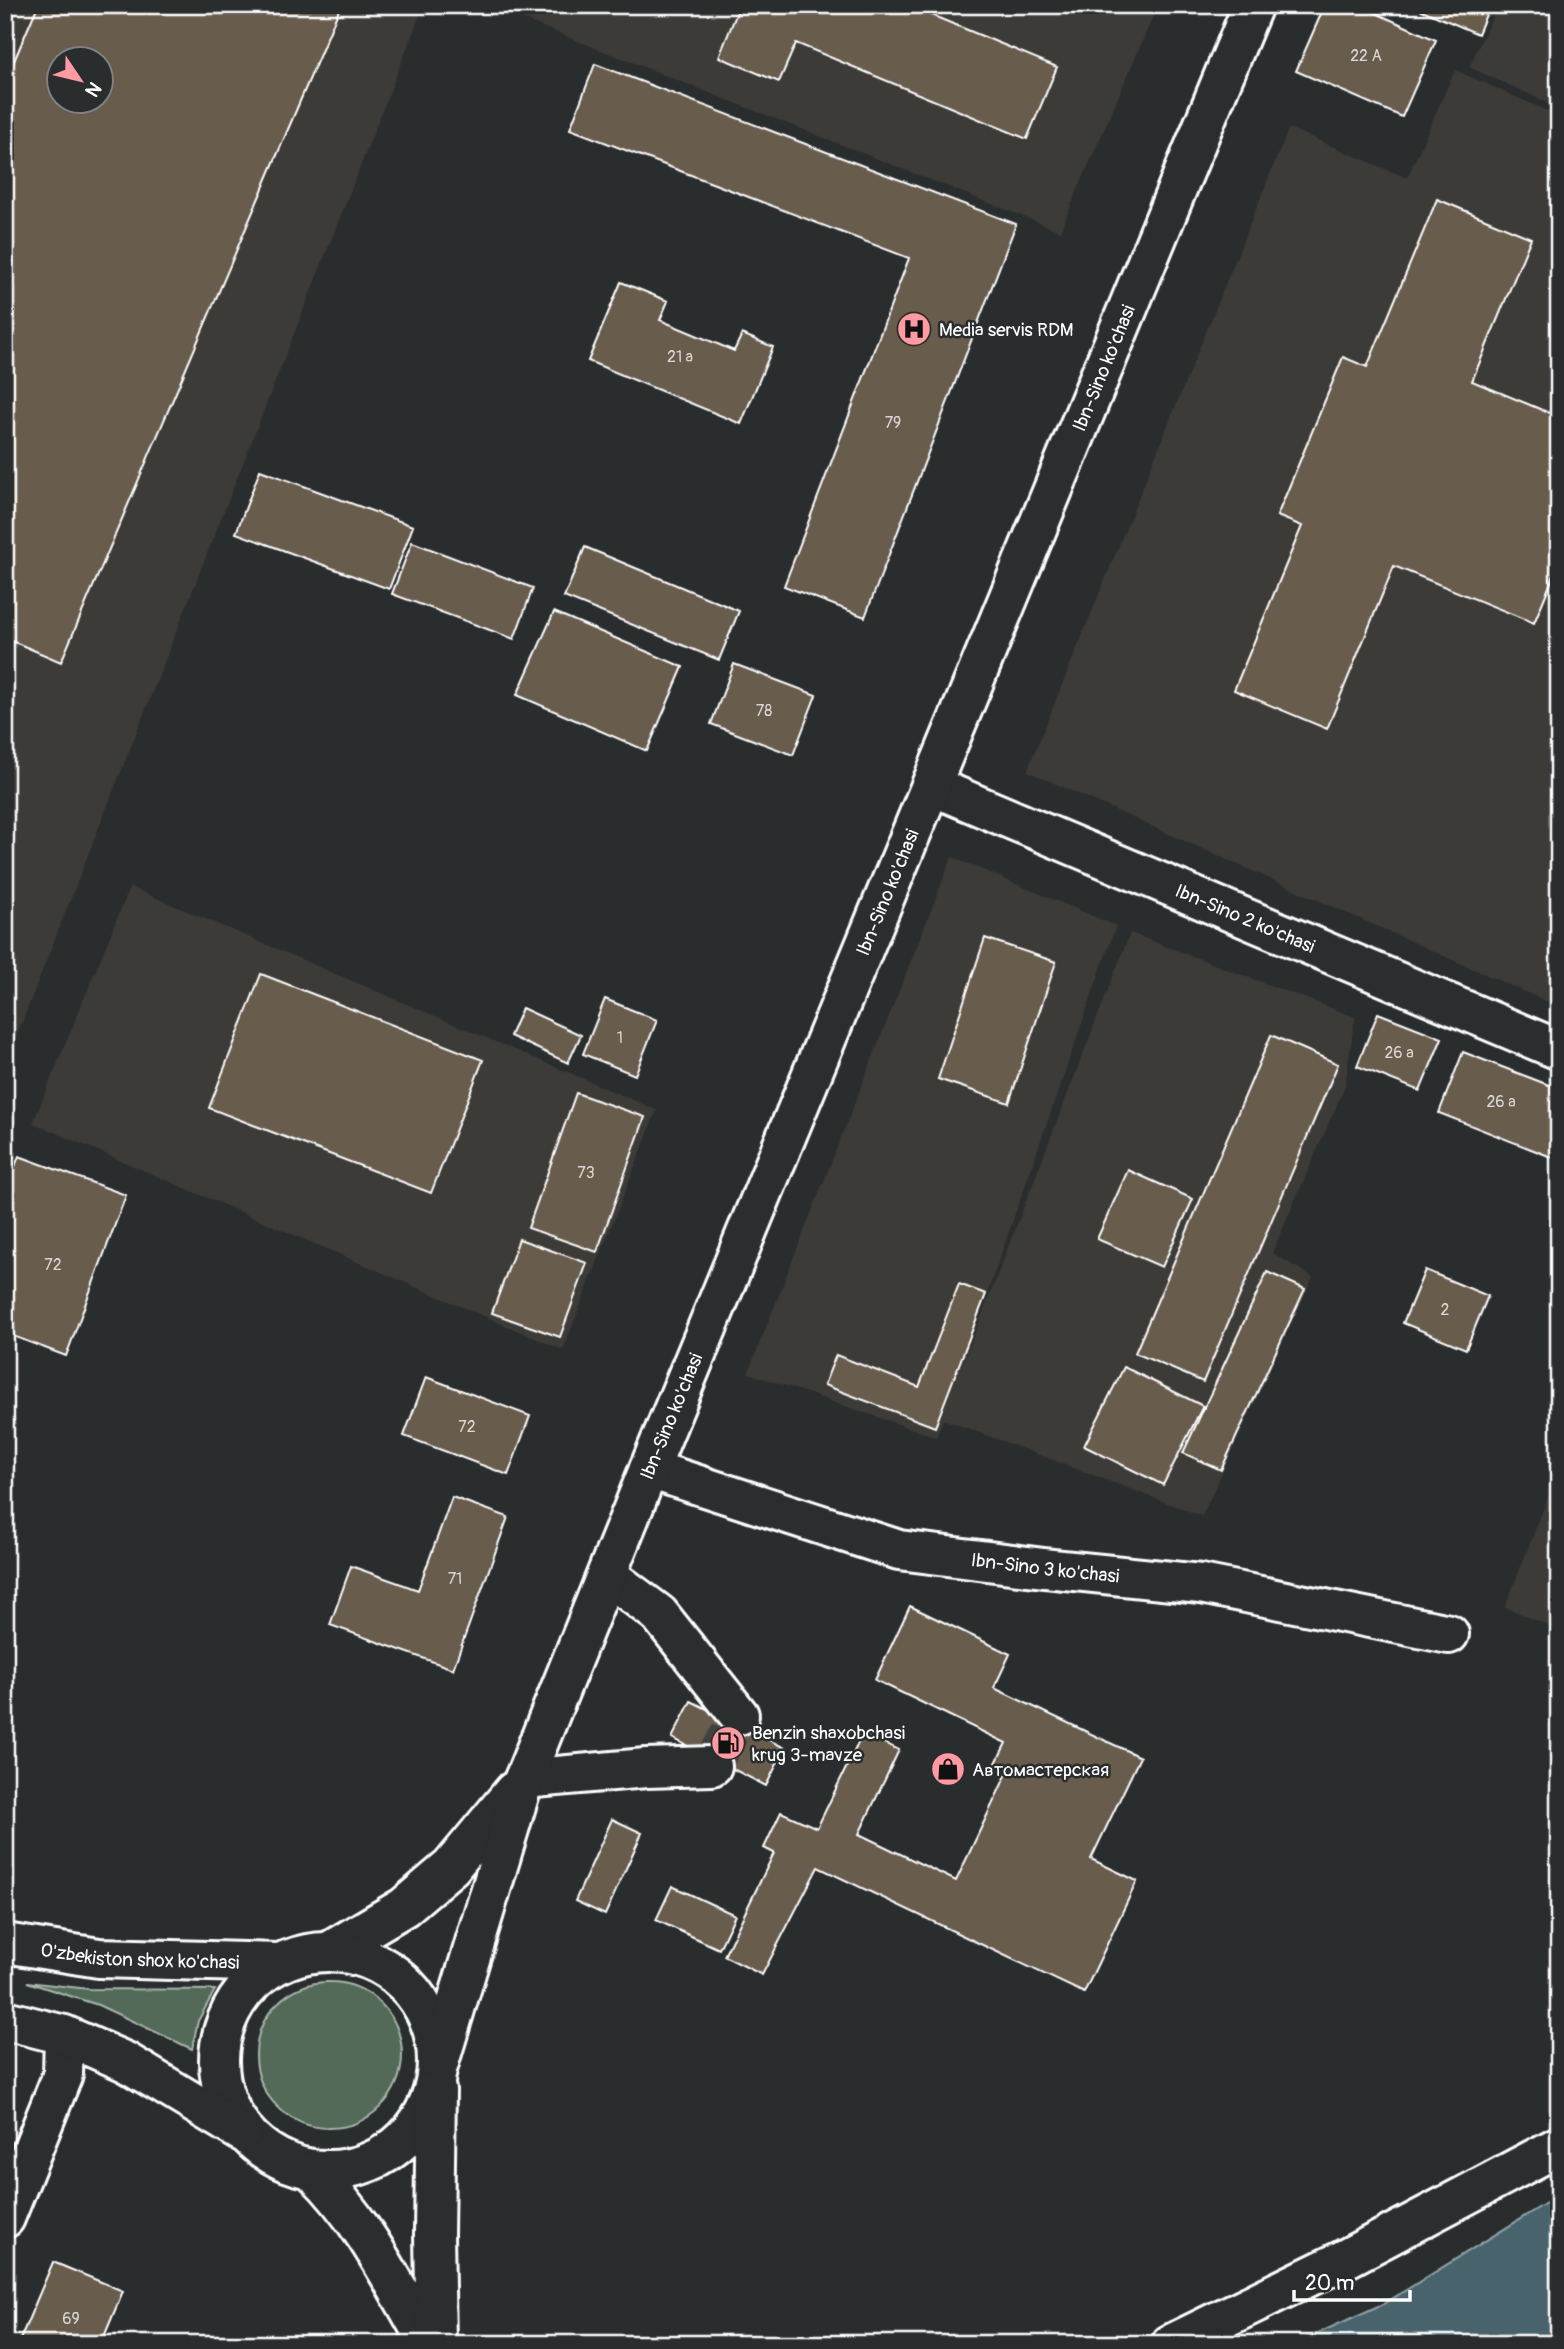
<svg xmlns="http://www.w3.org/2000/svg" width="1564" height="2349" font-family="Pangolin,sans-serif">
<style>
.built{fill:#3c3b38;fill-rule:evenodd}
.green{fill:#526b58;stroke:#a8b5ac;stroke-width:2}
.water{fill:#48646d;stroke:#91a2a7;stroke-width:2}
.building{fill:#675b4e;stroke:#fff;stroke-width:2;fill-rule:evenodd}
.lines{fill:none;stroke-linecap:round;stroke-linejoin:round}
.minor-tunnel{stroke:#3f4243;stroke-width:38;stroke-dasharray:38 19;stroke-linecap:butt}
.minor-casing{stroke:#fff;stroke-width:44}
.major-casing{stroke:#fff;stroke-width:44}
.minor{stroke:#2a2d2e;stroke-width:38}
.major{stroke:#2a2d2e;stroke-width:38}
.labels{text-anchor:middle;stroke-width:5;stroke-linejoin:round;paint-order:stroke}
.number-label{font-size:16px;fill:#d9d6d3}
.poi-label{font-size:19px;fill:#fff;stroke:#2a2d2e;text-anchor:start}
.street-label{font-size:19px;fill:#fff;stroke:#2a2d2e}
</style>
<rect width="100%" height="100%" fill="#2a2d2e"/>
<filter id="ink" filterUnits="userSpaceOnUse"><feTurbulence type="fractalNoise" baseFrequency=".0143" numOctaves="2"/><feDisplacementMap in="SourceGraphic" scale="14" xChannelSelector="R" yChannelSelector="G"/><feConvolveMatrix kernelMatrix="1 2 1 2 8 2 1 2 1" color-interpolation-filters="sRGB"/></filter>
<g filter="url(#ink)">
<path class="built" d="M5,5H424L5,1065ZM60,60H102V102H60Z
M487,5H1158L1060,231Z
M1498,5H1559V108L1469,67Z
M1455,70L1559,116V1007L1027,771L1289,128L1407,178Z
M952,857L1116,926L959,1374L1130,933L1355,1017L1345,1086L1272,1253L1313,1277L1202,1516L943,1419L936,1437L748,1373Z
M130,887L657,1110L563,1350L33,1123Z
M1559,1469V1630L1505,1607Z"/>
<path class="green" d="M27,1982L89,1989L215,1990L198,2021L192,2049L98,2005Z
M256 2055a73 73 0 1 1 146 0a73 73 0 1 1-146 0Z"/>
<path class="water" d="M1559,2195V2344H1294L1385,2303Z"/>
<path class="building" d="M38,5H341L61,662L5,638V82ZM60,60H102V102H60Z
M740,5H907L1057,67L1027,139L796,43L779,82L719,57Z
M1325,5H1358L1436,40L1402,117L1296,71Z
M1410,5H1490L1478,34Z
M595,64L1016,224L865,617L784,586L909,258L570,129Z
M1437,199L1531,238L1472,381L1559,417V563L1534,623L1394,566L1327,729L1234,690L1302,526L1277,516L1343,357L1367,367Z
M621,282L668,301L660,320L734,351L742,334L773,347L741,424L588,361Z
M260,470L413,526L389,589L236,533Z
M412,542L533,588L514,639L392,594Z
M585,547L739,611L719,660L564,597Z
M554,612L683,667L647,751L517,695Z
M734,664L816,695L793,755L711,724Z
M985,938L1056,962L1009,1103L938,1079Z
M261,974L483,1060L431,1193L209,1108Z
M605,999L657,1020L635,1075L583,1054Z
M522,1008L581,1035L568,1063L510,1036Z
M1378,1013L1442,1038L1420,1091L1357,1066Z
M1271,1035L1338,1064L1203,1382L1135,1353Z
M1463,1052L1559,1089V1160L1439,1113Z
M576,1093L645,1117L597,1252L528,1228Z
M19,1156L126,1195L66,1356L5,1333V1192Z
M1128,1170L1193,1199L1162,1267L1097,1239Z
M519,1239L587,1263L560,1337L492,1313Z
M1425,1270L1488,1296L1466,1349L1403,1323Z
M1267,1272L1305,1289L1221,1470L1183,1453Z
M959,1284L986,1294L935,1427L824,1385L836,1355L919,1387Z
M1124,1367L1203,1406L1163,1485L1084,1446Z
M426,1377L530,1416L508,1475L404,1436Z
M452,1497L508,1517L453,1669L330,1625L351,1566L418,1590Z
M910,1606L1010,1654L994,1688L1140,1757L1091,1859L1137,1881L1084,1993L818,1867L762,1975L724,1956L774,1853L764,1848L781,1812L817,1828L863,1733L899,1750L859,1834L956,1881L1009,1769L996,1763L1006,1743L875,1680Z
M691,1701L785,1748L766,1786L672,1738Z
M612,1819L642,1833L605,1915L575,1901Z
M672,1886L735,1915L719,1949L656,1920Z
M53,2262L123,2291L101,2344H18Z"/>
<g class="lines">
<path class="minor-tunnel" d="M712,1766L739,1715"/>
<g class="minor-casing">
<g id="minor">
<path id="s1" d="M932,786L1559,1050"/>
<path id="s2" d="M649,1469L899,1550L1044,1568L1201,1584L1449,1634"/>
<path d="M607,1575L659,1614L739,1715"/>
<path d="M524,1779L646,1768L712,1766"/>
<path d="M5,2218L63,2074L64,2035"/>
<path d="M1171,2344L1343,2260L1559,2146"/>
</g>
</g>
<g class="major-casing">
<g id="major">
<path id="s3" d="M5,1943L99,1958L278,1963"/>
<path d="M330,1951L404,1907L451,1867L514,1791"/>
<circle cx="328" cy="2061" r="109"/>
<path d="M5,2020L64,2035L126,2062L242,2132"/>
<path id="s4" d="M438,2066L524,1779L649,1469L1253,5"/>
<path d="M313,2171C363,2219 394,2284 429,2344"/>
<path d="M436,2344L434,2234L436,2090"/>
</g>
</g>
<use href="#minor" class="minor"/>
<use href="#major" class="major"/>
</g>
</g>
<defs>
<g id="hospital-disc" transform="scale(1.75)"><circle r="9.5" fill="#ff9aa2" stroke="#2a2d2e"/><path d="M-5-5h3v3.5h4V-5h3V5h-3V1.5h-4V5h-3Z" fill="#111"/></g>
<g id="fuel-disc" transform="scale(1.75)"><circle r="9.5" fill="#ff9aa2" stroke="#2a2d2e"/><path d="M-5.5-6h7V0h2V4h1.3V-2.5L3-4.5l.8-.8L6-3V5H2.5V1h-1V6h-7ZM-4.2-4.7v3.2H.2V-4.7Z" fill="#111"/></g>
<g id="shop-disc" transform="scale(1.75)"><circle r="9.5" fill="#ff9aa2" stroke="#2a2d2e"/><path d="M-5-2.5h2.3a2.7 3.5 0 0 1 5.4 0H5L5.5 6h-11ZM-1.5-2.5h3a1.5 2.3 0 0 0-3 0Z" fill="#111"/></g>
</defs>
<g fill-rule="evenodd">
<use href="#hospital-disc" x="914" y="329"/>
<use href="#fuel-disc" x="728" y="1743"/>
<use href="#shop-disc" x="948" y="1769"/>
</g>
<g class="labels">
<g class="number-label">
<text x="1366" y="61">22 А</text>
<text x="680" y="362">21 а</text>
<text x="893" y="428">79</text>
<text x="764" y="716">78</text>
<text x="620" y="1043">1</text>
<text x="1399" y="1058">26 а</text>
<text x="1501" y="1107">26 а</text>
<text x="586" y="1178">73</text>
<text x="53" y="1270">72</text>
<text x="1445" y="1315">2</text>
<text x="467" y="1432">72</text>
<text x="455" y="1584">71</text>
<text x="71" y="2324">69</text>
</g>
<g class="poi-label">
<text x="939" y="336">Media servis RDM</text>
<text x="752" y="1739">Benzin shaxobchasi<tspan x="752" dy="22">krug 3-mavze</tspan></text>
<text x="972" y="1776">Автомастерская</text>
</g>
<g class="street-label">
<text dy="7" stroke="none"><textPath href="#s4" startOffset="1825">Ibn-Sino ko'chasi</textPath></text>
<text dy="7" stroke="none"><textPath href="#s4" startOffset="1258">Ibn-Sino ko'chasi</textPath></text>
<text dy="7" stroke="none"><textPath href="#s1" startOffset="340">Ibn-Sino 2 ko'chasi</textPath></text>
<text dy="7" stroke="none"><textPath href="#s4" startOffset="691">Ibn-Sino ko'chasi</textPath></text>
<text dy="7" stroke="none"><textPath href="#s2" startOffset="410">Ibn-Sino 3 ko'chasi</textPath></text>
<text dy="7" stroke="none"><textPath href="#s3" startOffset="136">O'zbekiston shox ko'chasi</textPath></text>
</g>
</g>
<rect width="1564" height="2349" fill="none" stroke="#2a2d2e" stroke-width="28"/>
<rect x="14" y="14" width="1536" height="2321" fill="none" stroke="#fff" stroke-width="2.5" filter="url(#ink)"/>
<g transform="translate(80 80) rotate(125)"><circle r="33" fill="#2a2d2e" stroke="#7f8182" stroke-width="2"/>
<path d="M0-5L12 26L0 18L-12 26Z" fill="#ff9aa2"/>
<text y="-10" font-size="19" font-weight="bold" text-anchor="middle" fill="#ffffff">N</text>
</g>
<path d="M1294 2290v10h116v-10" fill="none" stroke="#ffffff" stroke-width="3.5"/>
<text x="1305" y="2290" font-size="21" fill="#ffffff" stroke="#2a2d2e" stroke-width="5" paint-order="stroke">20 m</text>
</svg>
